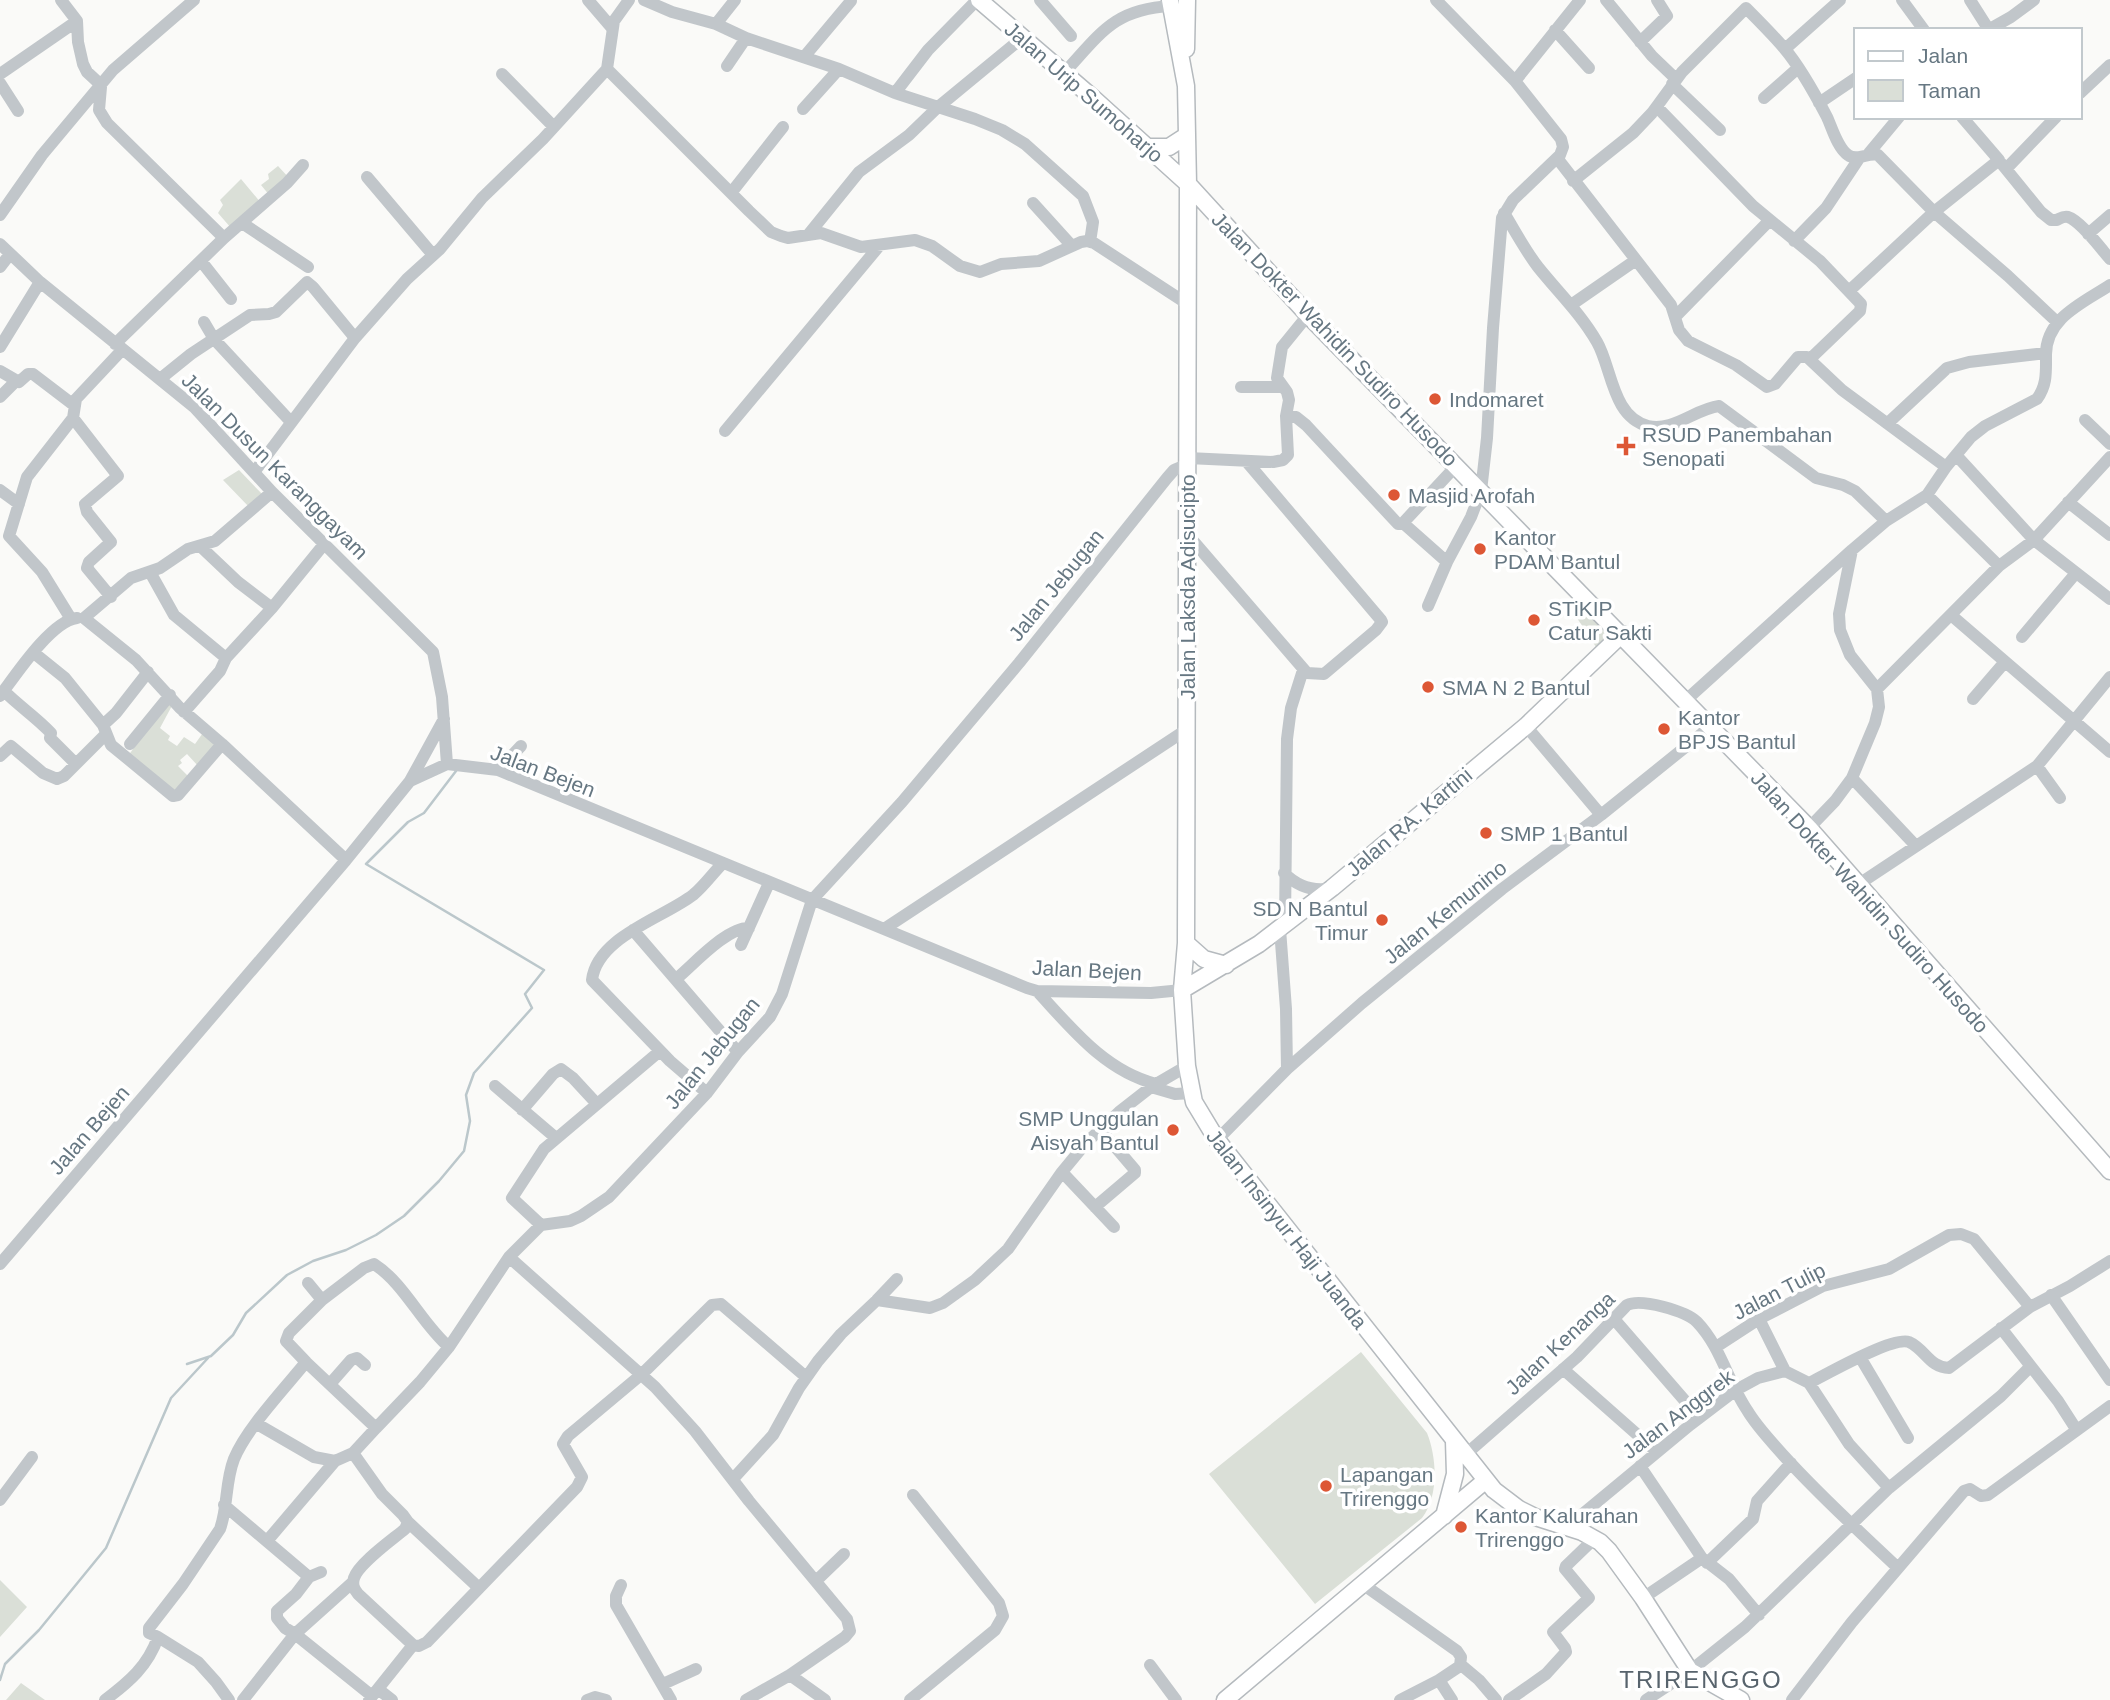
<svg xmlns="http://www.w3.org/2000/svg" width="2110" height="1700" font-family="Arial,sans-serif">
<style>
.green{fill:#dadfd7}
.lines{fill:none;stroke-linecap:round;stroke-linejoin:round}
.stream{stroke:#bbc7cb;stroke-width:2.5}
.major-casing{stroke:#b5babe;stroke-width:19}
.minor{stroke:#c1c6ca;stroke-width:12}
.major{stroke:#fff;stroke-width:16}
.poi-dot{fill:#dd5735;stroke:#fff;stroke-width:2.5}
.labels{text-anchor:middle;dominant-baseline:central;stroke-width:7;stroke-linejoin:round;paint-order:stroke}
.street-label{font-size:21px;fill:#667782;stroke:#fff}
.poi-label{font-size:21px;fill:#667782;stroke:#fff;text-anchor:start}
.quarter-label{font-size:24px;letter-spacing:2px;fill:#58646d;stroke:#fff}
</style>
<rect width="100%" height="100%" fill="#fafaf8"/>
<!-- green -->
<path class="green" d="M278,166L290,179L270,196L261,185L269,179L268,174Z
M241,179L261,203L231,228L218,213L223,205L220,200Z
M239,470L263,495L250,508L223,480Z
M1587,597L1623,635L1576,684L1567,674L1596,647L1573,612Z
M171,700L174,702L160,728L170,736L168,740L177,746L184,737L195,744L205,730L219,745L199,767L187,754L180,760L182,763L178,766L189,777L175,795L127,757Z
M1361,1352L1427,1433C1437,1458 1439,1496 1422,1518L1315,1604L1209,1474Z
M0,1580L27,1607L0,1637Z
M21,1683L45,1700H6Z"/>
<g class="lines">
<!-- stream -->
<path class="stream" d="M187,1364L211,1356L233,1335L246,1313L287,1275L313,1261L346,1250L376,1235L404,1216L439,1181L464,1151L470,1121L466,1095L474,1073L532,1008L525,994L544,970L366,864L408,822L424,813L456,771
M0,1680L5,1664L39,1630L106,1548L171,1398L208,1358"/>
<defs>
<path id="major" d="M979,0L1093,98L1188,184L1308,315L1809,828L2110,1171
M1170,0L1186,86L1188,184L1186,943L1182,990L1187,1066L1194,1102L1217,1140L1494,1490L1519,1509L1535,1517L1582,1532L1600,1542L1609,1551L1643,1598L1690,1671L1741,1700
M1186,49L1187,0
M1149,147H1169L1186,136
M1186,943L1204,959L1226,965
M1182,990L1259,944L1332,888L1526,726L1622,634
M1444,1516L1455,1474L1454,1441
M1225,1700L1486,1480"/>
</defs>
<!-- major casing -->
<use href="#major" class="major-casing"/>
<!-- minor -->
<path class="minor" d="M61,0L77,21L78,42L83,64L87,72L101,85
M588,0L612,28
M629,0L614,21L607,69L749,211L771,232L781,236L788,238L821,233L861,247L915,240L932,246L960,266L980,272L1001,264L1039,261L1081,242L1087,241L1094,243L1186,303
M644,0L672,12L716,24L746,38L839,69L895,93L975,119L1002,130L1025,144L1083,196L1093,222L1090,242
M1040,0L1071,36
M1606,0L1652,56L1676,79
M1902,0L1924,30
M1970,0L1989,30
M716,24L735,0
M1555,30L1589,68
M1988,30L2011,17L2034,0
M1640,42L1667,16L1657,0
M1785,49L1840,0
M804,57L851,1
M727,66L746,38
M1064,73C1101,33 1114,9 1171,6
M0,74L77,21
M502,74L554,127
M1515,81L1580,0
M0,83L18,111
M1672,84L1720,130
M101,87L99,110L107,123L224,238
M895,93L928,50L977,0
M2080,93L2110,65
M1764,98L1798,68
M1819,103L1856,78
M1657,107L1753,206L1820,261L1861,304L1860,311L1810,359
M803,109L839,69
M1962,117L1999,160L1934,212L2008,276L2057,322
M1869,153L1899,117
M1557,158L1671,305L1679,330L1688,341L1736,365L1767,387L1775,384L1798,357H1807L1842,390L1946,467
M2001,163L2006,169L2056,117
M2006,169L2041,212L2051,220H2057C2061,218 2063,216 2068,217C2081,221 2101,249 2110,259
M367,177L433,255
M1573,181L1633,133L1652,113L1682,72L1746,8C1759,21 1772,34 1784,48C1801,68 1815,94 1827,117C1832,128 1838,149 1848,155C1857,162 1868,152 1878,155L1934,212L1849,291
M731,193L783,127
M1033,203L1071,245
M1504,213C1515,231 1525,250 1538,267C1558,292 1581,314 1597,342C1612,368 1612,417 1648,426C1673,432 1695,409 1719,406L1816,478L1843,485L1855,491L1886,521
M0,215L42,155L113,70L194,0
M242,223L308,267
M2088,234L2110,215
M808,235L859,172L909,135L937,108L1022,38
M1794,241L1826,208L1860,157
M0,244L40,282L194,407L272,492L433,652L442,697L447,764
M201,261L231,299
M0,267L10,254
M1571,305L1636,260
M1676,316L1769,221
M204,322L214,339L291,422
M115,344L224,238L287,183L303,165
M0,347L40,282
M0,371L19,382L28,374H33L75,406
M160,379L191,354L250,315L269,314L276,312L307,282L313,287L355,338
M1241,387H1282
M0,397L15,382
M1286,416L1296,417L1306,425L1398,524L1403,523L1456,466
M2085,420L2110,444
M1888,423L1947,368L1969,362L2046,353
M725,431L880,245
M1956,455L2034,540L2110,599
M1188,458L1273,462L1283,460L1288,455L1286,416L1289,400L1287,392L1277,378L1282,347L1308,315
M255,471L355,338L407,279L440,249L482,198L543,139L607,69
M0,490L19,504
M272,492L215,541L188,549L160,568L131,578L84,618L136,660L180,708L222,744L346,860
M1927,495L1999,566
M2068,502L2110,535
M1403,523L1447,562
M1188,535L1307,673L1324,674L1376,630L1382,622L1381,620L1247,462
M200,546L238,582L272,608
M150,572L174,615L226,658
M111,597L87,568L89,562L111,542L87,512L85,504L118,476L73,418L76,399L122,350
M1428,606L1447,562L1471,517L1481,491L1487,438L1493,328L1502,218L1513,200L1560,155L1563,147L1561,139L1515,81L1436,0
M1951,615L2110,752
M71,619L42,572L9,536L27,477L73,418
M2022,637L2076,573
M34,653L65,678L103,725L116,713L148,672
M1877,689L1999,566L2034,540L2110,457
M4,691C19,706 36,717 51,733L50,738L76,764
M0,696C15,676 51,621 77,618
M1973,699L2004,663
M1685,701L1852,550
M184,712L220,671L226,658L272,608L325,543
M103,725L111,745L173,796L178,795L222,744
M1526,726L1601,815
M130,744L170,695
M0,756L11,746L43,773L57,779L64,776L106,734
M2037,766L2060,798
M498,770L521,746
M1852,778L1916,846
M410,781L444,719
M1809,828L1835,801L1852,778L1875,723L1879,707L1877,689L1850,655L1840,630L1839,614L1852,550L1886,521L1927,495L1946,467L1971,437L1985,426L2037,399C2047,385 2046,373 2046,356C2045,318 2083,303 2110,285
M1284,873C1298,887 1313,892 1332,888
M1859,884L2037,766L2110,677
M1285,924L1287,739L1291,708L1303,670
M884,929L1186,730
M1280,929L1286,1009L1287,1069
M633,930L738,1052
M741,945L769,883
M676,979C693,965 727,927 749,928
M1037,991C1072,1029 1105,1071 1156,1084
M495,1086L556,1138
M1151,1087L1175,1094L1192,1093
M707,1093L670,1061L592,980C597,937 663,918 693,895C704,886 713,873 723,863
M522,1110L553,1074L561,1069L573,1078L597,1104
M1217,1140L1287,1069L1362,1003L1502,889L1601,815L1709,728
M1062,1172L1114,1227
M1095,1207L1135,1173V1170L1100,1129
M541,1225L512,1198L544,1149L660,1051
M509,1257L655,1387L695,1431L749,1501L847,1619L850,1631L845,1637L790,1675L746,1700
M0,1264L346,860L410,781L447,764L498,770L1027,988L1037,991L1151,993L1182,990
M2051,1295L2110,1380
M322,1300L364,1268L374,1264C405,1284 421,1323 449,1347
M877,1300L897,1279
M1614,1319L1699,1417
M1759,1319L1785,1371
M2001,1328L2058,1401L2076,1429
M1716,1347L1759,1319L1823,1286L1889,1269L1949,1235L1961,1234L1974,1239L2030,1307
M1860,1357L1908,1438
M306,1362L286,1341L289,1333L322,1300L308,1283
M1563,1369L1657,1452
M1809,1383L1849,1444L1889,1488
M330,1384L351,1360L357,1358L365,1365
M257,1424L314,1457L335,1461
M353,1453L376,1428
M1465,1455L1577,1357L1627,1305C1641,1298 1686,1311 1697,1322C1721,1347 1728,1382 1747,1410C1757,1427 1771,1441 1784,1456C1820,1496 1859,1531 1898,1568
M1640,1466L1702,1558L1729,1579L1759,1615
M733,1479L773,1435L799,1388L818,1361L841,1334L877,1300L930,1308L943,1303L975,1280L1008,1249L1062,1172L1086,1143L1119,1112L1151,1087L1187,1066
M0,1500L32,1457
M224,1505L309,1577L321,1572
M408,1522L479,1588
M1568,1526L1690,1425L1736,1390L1758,1378L1785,1371L1809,1383C1827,1374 1893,1336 1909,1342C1925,1349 1930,1368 1949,1368L2030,1307L2070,1286L2110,1261
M267,1541L335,1461L353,1453L382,1494L403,1515L408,1522L405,1529C392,1540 359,1563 354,1578C352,1585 354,1589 358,1594L413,1645L419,1646L427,1642L577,1487L582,1477L563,1444L568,1436L642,1374L712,1305L721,1304L806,1377
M1707,1563L1753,1519L1757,1501L1791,1463
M817,1580L844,1554
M353,1582L295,1634L372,1696
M621,1585L616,1596V1605L671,1700
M1364,1585L1457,1651L1461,1657L1460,1666L1439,1680L1452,1700
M1643,1598L1702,1558
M158,1637L198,1662L216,1682L229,1700
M1460,1664L1479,1680L1496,1700
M1150,1665L1176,1700
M790,1675L825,1700
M663,1684L696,1669
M378,1689L392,1700
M105,1700C129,1682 148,1666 158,1637L149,1633V1628L183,1584L220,1529C228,1507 225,1482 234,1459C246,1429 285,1388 306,1362L376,1428L420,1382L449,1347L509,1257L541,1225L570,1221L581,1216L609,1197L707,1093L738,1052L770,1017L782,994L812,900L902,802L1019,663L1167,478L1174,470L1188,464
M243,1700L295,1634L285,1628L277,1618V1611L296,1594L309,1577
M369,1700L413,1645
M587,1700L595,1697L606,1700
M910,1700L995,1630L1003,1616L999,1603L913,1495
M1400,1700L1439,1680
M1509,1700L1546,1674L1566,1652L1565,1648L1553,1632L1589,1598L1565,1569L1566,1566L1595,1538
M1646,1700L1690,1671L1745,1627L1889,1488L2001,1396L2030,1367
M1792,1700L1852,1622L1964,1491L1970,1489L1981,1496L1988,1495L2110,1406"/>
<!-- major -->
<use href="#major" class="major"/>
</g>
<!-- markers -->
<g class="poi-dot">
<circle cx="1435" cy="399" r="7"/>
<path d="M1622.5 435.5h7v7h7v7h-7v7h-7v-7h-7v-7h7z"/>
<circle cx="1394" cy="495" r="7"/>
<circle cx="1480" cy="549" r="7"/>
<circle cx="1534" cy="620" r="7"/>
<circle cx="1428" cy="687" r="7"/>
<circle cx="1664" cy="729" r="7"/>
<circle cx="1486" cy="833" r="7"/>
<circle cx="1382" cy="920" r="7"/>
<circle cx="1173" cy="1130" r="7"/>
<circle cx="1326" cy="1486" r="7"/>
<circle cx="1461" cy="1527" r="7"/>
</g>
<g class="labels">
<!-- street labels -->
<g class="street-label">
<text transform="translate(1084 92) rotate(41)">Jalan Urip Sumoharjo</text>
<text transform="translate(1335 339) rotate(46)">Jalan Dokter Wahidin Sudiro Husodo</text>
<text transform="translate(275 466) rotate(45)">Jalan Dusun Karanggayam</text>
<text transform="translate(1056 585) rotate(-51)">Jalan Jebugan</text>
<text transform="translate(1187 587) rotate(-90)">Jalan Laksda Adisucipto</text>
<text transform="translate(543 771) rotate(21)">Jalan Bejen</text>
<text transform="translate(1409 822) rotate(-40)">Jalan RA. Kartini</text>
<text transform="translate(1870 902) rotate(48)">Jalan Dokter Wahidin Sudiro Husodo</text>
<text transform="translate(1445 912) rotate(-39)">Jalan Kemunino</text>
<text transform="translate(1087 970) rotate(3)">Jalan Bejen</text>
<text transform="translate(712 1053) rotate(-51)">Jalan Jebugan</text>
<text transform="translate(89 1130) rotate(-49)">Jalan Bejen</text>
<text transform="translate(1287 1229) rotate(52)">Jalan Insinyur Haji Juanda</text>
<text transform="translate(1779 1291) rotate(-27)">Jalan Tulip</text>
<text transform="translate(1560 1343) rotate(-43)">Jalan Kenanga</text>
<text transform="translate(1678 1414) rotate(-37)">Jalan Anggrek</text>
</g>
<!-- poi labels -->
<g class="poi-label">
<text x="1449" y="399">Indomaret</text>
<text x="1642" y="434">RSUD Panembahan<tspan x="1642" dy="24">Senopati</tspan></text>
<text x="1408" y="495">Masjid Arofah</text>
<text x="1494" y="537">Kantor<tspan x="1494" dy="24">PDAM Bantul</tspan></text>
<text x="1548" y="608">STiKIP<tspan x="1548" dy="24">Catur Sakti</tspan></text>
<text x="1442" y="687">SMA N 2 Bantul</text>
<text x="1678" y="717">Kantor<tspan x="1678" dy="24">BPJS Bantul</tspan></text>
<text x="1500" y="833">SMP 1 Bantul</text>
<text x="1368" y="908" text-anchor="end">SD N Bantul<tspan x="1368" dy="24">Timur</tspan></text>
<text x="1159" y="1118" text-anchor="end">SMP Unggulan<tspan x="1159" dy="24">Aisyah Bantul</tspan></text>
<text x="1340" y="1474">Lapangan<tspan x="1340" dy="24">Trirenggo</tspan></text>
<text x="1475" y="1515">Kantor Kalurahan<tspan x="1475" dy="24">Trirenggo</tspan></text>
</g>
<!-- quarter labels -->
<g class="quarter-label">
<text x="1701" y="1679">TRIRENGGO</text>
</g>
</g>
<!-- legend -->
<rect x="1854" y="28" width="228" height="91" fill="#ffffff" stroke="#c2c9cd" stroke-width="2"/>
<rect x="1868" y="51" width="35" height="10" fill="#ffffff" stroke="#c2c9cd" stroke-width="2"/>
<text x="1918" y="63" font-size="21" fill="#667782">Jalan</text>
<rect x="1868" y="80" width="35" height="21" fill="#dadfd7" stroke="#c2c9cd" stroke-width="2"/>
<text x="1918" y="98" font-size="21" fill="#667782">Taman</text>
</svg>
